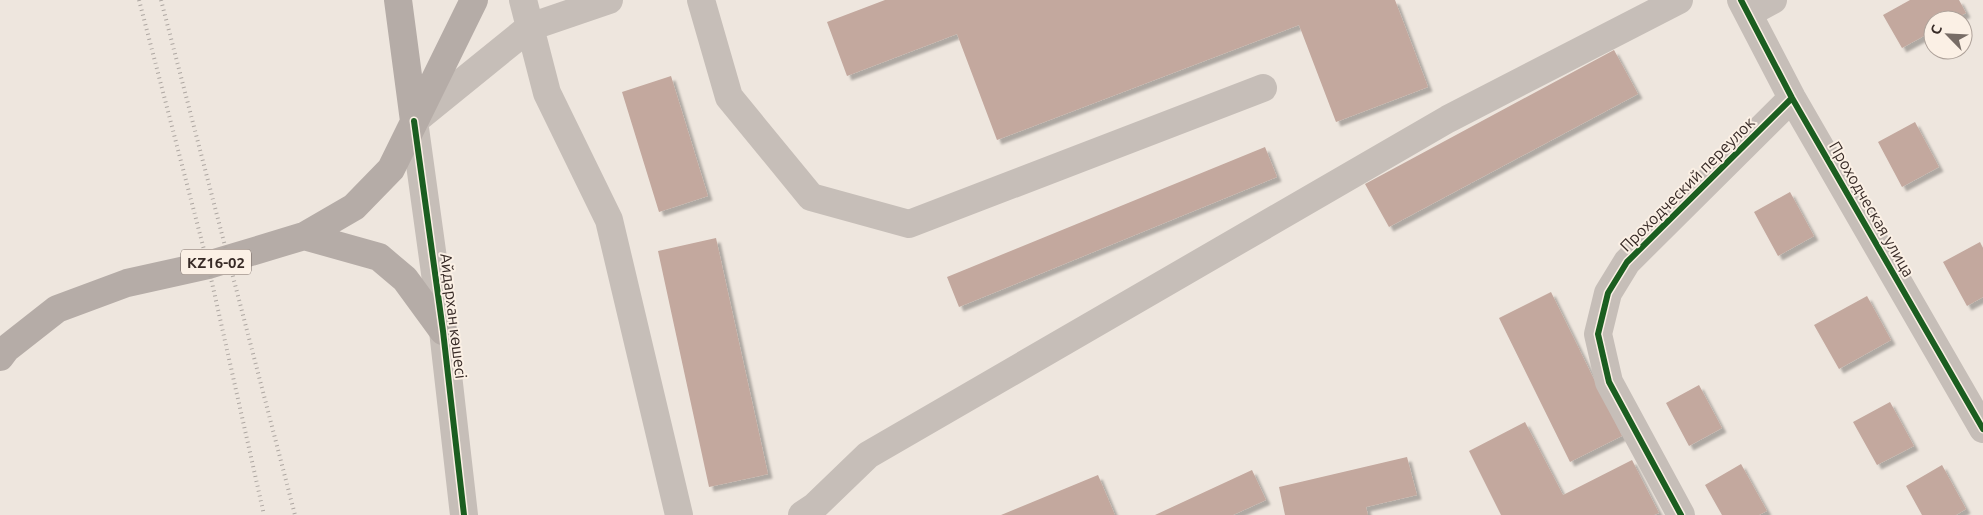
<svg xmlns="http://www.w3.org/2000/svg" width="1983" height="515" font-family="Ubuntu,sans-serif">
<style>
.building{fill:#c3a89e;filter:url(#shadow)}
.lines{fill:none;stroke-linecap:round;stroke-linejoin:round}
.minor{stroke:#c6beb8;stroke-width:28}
.major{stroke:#b5aca7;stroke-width:28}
.rail{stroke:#aea7a2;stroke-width:4;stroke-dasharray:1 4;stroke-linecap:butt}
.cycleway-casing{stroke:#fbf0e5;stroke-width:9}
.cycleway{stroke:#1b5e20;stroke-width:6}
.labels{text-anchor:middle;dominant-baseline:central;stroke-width:4;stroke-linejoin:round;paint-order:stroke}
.shield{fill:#fbf0e5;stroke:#72655f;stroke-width:1}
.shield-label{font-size:15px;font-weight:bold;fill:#372a26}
.street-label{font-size:16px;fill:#372a26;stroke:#fbf0e5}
</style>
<defs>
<filter id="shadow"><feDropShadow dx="4.5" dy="4.5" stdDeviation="1" flood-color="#0004"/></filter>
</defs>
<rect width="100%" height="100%" fill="#eee6de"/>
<!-- building -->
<path class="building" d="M885,0H1395L1428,87L1336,122L1299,25L997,140L957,34L847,76L827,22Z
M1910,0H1959L1966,13L1953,20H1933V31L1902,48L1883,15Z
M1614,50L1638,94L1389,227L1365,184Z
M671,76L708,196L659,212L622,92Z
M1915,122L1939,167L1902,187L1878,142Z
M1265,147L1277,177L959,307L947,277Z
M1790,192L1814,236L1778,256L1754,212Z
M716,238L768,474L709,487L658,251Z
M1980,242L1983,248V297L1967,306L1943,262Z
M1551,292L1622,436L1570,462L1499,318Z
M1867,296L1891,340L1839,369L1814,325Z
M1699,385L1722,428L1689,446L1666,403Z
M1890,402L1914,446L1877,465L1853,422Z
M1525,422L1563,495L1632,460L1659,513L1654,515H1501L1469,451Z
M1407,457L1417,495L1366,507L1368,515H1285L1279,487Z
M1741,464L1767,511L1759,515H1722L1705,485Z
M1942,465L1966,509L1956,515H1922L1906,486Z
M1252,470L1266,500L1233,515H1155Z
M1098,475L1115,515H1001Z"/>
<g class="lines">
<!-- minor -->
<path class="minor" d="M523,0L547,93L609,220L679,515
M701,0L729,97L811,197L909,224L1263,88
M1741,0L1792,98L1983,429
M1749,13L1773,0
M464,515L443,331L414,121L530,27L609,0
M802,515L814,507L868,455L1448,119L1679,0
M1681,515L1609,382L1598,334L1608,293L1627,262L1792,98"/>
<!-- major -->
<path class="major" d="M398,0L414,121
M304,236L379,257L405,279L443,331
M0,357L6,349L57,309L127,283L208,265L304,236L354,207L391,169L474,0"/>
<!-- rail -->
<path class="rail" d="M139,0L208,265L264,515
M161,0L295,515"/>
<defs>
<path id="cycleway" d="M1741,0L1792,98L1983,429
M414,121L443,331L464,515
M1681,515L1609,382L1598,334L1608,293L1627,262L1792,98"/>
</defs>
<!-- cycleway casing -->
<use href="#cycleway" class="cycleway-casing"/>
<!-- cycleway -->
<use href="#cycleway" class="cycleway"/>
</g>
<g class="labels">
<!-- shield labels -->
<rect class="shield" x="181" y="249.5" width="70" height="25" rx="4"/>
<g class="shield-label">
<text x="216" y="262">KZ16-02</text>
</g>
<!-- street labels -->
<g class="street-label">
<text transform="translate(1687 184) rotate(-45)">Проходческий переулок</text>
<text transform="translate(1872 209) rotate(60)">Проходческая улица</text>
<text transform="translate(454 316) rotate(83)">Айдархан көшесі</text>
</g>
</g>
<!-- north arrow -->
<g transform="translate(1948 35) rotate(294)"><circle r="24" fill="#fbf0e5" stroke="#ada199"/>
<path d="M0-4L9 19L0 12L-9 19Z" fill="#776c66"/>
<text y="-8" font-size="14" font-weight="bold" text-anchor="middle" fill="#372a26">С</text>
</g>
</svg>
